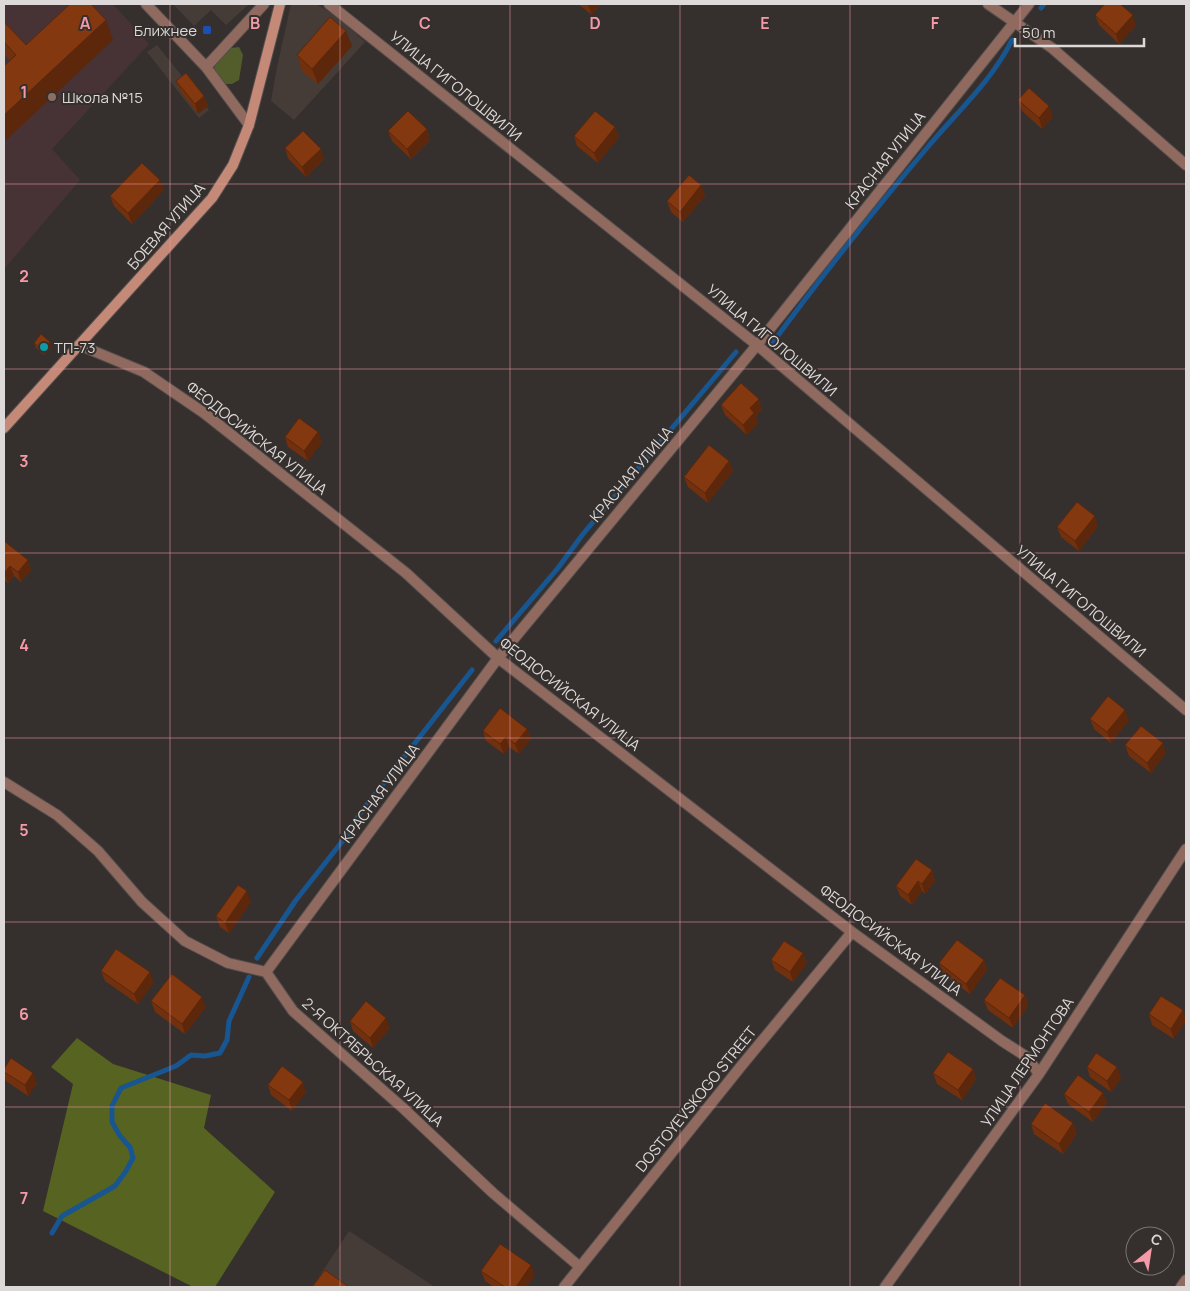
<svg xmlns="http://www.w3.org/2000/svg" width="1190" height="1291" font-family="Manrope,sans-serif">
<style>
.built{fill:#453b37}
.education{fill:#473336}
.green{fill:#535c2b}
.forest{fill:#576321}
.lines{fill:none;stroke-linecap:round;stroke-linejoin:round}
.stream{stroke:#185691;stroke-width:5}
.street-casing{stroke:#534e4d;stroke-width:12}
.secondary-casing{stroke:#534e4d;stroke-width:12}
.street{stroke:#906a5f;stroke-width:10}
.secondary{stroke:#c48977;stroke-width:10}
.wall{fill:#71300e}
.shaded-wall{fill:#5c270b}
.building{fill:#833810;stroke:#5c270b}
.grid{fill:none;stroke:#f49aa6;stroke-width:1;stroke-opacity:0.55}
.transit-dot{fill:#1a4fb4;stroke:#35302e;stroke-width:2}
.education-dot{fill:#8d6e63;stroke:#35302e;stroke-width:2}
.culture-dot{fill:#0f9aa8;stroke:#35302e;stroke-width:2}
.labels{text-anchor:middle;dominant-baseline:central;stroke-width:4;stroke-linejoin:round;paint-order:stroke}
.poi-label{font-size:15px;fill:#dcd9d8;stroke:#35302e;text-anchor:start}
.street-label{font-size:15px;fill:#dcd9d8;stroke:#35302e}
.grid-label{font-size:16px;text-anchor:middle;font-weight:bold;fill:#f49aa6;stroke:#35302e;stroke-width:4;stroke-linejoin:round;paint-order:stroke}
</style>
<rect width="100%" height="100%" fill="#35302e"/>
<!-- built -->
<path class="built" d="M173,4H249L226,25L211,10L194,26Z
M291,4H316L336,16L365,42L294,120L271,101L277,67Z
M157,45L209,110L199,118L147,52Z
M349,1231L435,1287H320L322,1285L318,1278Z"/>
<!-- education -->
<path class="education" d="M4,4H113L149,44L52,149L80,180L4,269Z"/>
<!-- green -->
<path class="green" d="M239,47L243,55L239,80L232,84H224L213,72L215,64L231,48Z"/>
<!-- forest -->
<path class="forest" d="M77,1038L113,1064L211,1095L204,1128L275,1192L215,1287H193L43,1211L73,1084L51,1067Z"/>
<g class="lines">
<!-- stream -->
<path class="stream" d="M1041,8L1044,4
M771,345C820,278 872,213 926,149C955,114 992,81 1012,40
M496,641L558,568L583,534L736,352
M257,958L296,900L348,834L358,816L472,670
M52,1233L62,1216L115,1186L126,1171L133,1158L130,1147L120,1136L112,1122V1106L121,1088L176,1066L191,1055L205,1056L220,1053L227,1040L229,1021L249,977"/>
<defs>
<path id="street" d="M146,4L206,67L249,125
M329,4L757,345L1186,710
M988,4L1052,48L1186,165
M206,67L264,4
M79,345L144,372L204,413L406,573L498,658L852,932L1002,1041L1027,1057L1039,1074
M4,782L57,815L98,851L142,902L185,941L228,963L266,972L293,1011L403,1108L493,1193L580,1267
M266,972L498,658L757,345L1029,4
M564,1287L742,1065L852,932
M885,1287L1039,1074L1186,849
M1181,1287L1186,1280"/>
<path id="secondary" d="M4,428L212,198L233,165L249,125L280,4"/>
</defs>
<!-- street casing -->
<use href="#street" class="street-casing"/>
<!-- secondary casing -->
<use href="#secondary" class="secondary-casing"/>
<!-- street -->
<use href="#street" class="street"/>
<!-- secondary -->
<use href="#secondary" class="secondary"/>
</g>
<!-- wall -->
<path class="wall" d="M578,4H601L592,15Z
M1095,15L1136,26L1119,44L1099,25Z
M4,22L26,45L113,40L10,60L4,54Z
M352,46L318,84L302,71L297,55Z
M176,81L204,96L208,106L198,114L180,91Z
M1018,100L1049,106L1053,117L1042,129L1022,111Z
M615,127L619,137L598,163L577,146L574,136Z
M427,129L430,140L411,159L392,141L388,131Z
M285,148L324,159L306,177L288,158Z
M701,185L705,196L683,222L671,212L667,201Z
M164,190L132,224L114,206L110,196Z
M34,343L52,347L44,355L36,348Z
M721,405L762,409L756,416L758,423L747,435L725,415Z
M318,432L322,442L308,461L288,447L285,437Z
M729,461L733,471L708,503L688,487L684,477Z
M1098,526L1079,551L1061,537L1057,527Z
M4,541L28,560L31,570L21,582L14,576L8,583L4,580Z
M1090,719L1129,720L1111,743L1094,729Z
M527,729L531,739L519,754L509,747L504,754L486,741L483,731Z
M1125,745L1166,753L1151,773L1129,756Z
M932,870L935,881L925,894L922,891L912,905L900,896L896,886Z
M251,902L229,933L220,927L216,916Z
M803,953L807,963L793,982L775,970L771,960Z
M984,960L987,970L970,994L943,974L939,963Z
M101,971L154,982L138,1004L105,981Z
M1025,995L1028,1006L1013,1028L988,1010L984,1000Z
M1161,996L1174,1039L1152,1025L1149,1014Z
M151,1001L206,1007L185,1034L155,1012Z
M350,1021L390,1028L373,1048L353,1031Z
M1087,1067H1117L1121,1078L1111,1092L1090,1077Z
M4,1069L37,1083L28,1096L6,1081L4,1075Z
M973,1069L976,1079L962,1100L937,1084L933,1073Z
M303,1082L306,1092L292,1111L271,1095L268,1085Z
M1103,1093L1107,1103L1093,1122L1068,1104L1064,1094Z
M1031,1124L1077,1133L1063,1154L1034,1134Z
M481,1271L535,1275L526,1287H494L485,1281Z"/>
<!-- shaded-wall -->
<path class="shaded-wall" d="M589,4H601L592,15L588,5Z
M1133,15L1136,26L1119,44L1116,34Z
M106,20L113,40L4,142V115Z
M346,31L352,46L318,84L312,69Z
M204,96L208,106L198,114L195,104Z
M1049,106L1053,117L1042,129L1039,118Z
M615,127L619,137L598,163L594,153Z
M427,129L430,140L411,159L407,149Z
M321,149L324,159L306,177L302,167Z
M160,180L164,190L132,224L128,213Z
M701,185L705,196L683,222L680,212Z
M50,342L52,347L44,355L42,350Z
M759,399L762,409L756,416L758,423L747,435L743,425L750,408Z
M318,432L322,442L308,461L304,451Z
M729,461L733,471L708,503L705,493Z
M1095,516L1098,526L1079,551L1075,541Z
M28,560L31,570L21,582L18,572Z
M10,566L14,576L8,583L4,573Z
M1125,710L1129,720L1111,743L1107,732Z
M527,729L531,739L519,754L515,744Z
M506,737L509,747L504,754L500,744Z
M1163,743L1166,753L1151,773L1147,763Z
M932,870L935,881L925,894L922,884Z
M918,881L922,891L912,905L908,895Z
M247,891L251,902L229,933L225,923Z
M803,953L807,963L793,982L790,972Z
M984,960L987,970L970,994L966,984Z
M150,972L154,982L138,1004L134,994Z
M1025,995L1028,1006L1013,1028L1009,1018Z
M202,997L206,1007L185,1034L182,1024Z
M1183,1010L1186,1021L1174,1039L1171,1029Z
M386,1018L390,1028L373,1048L370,1038Z
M1117,1067L1121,1078L1111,1092L1107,1081Z
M973,1069L976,1079L962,1100L958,1090Z
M33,1073L37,1083L28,1096L25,1085Z
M303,1082L306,1092L292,1111L289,1100Z
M1103,1093L1107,1103L1093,1122L1089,1112Z
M1073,1123L1077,1133L1063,1154L1059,1144Z
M531,1265L535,1275L526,1287H516Z"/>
<!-- building -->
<path class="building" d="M70,4H91L106,20L4,115V66L16,55L4,42V22L26,45Z
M1105,4H1120L1133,15L1116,34L1095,15Z
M330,17L346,31L312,69L297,55Z
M186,73L204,96L195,104L176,81Z
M1029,88L1049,106L1039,118L1018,100Z
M408,111L427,129L407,149L388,131Z
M595,111L615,127L594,153L574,136Z
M303,131L321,149L302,167L285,148Z
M142,163L160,180L128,213L110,196Z
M689,175L701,185L680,212L667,201Z
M41,334L50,342L42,350L34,343Z
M741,383L759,399L750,408L754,413L743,425L721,405Z
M299,418L318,432L304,451L285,437Z
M709,445L729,461L705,493L684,477Z
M1077,502L1095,516L1075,541L1057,527Z
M4,541L28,560L18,572L10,566L4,573Z
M1108,696L1125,710L1107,732L1090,719Z
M500,708L527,729L515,744L506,737L500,744L483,731Z
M1141,726L1163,743L1147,763L1125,745Z
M916,859L932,870L922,884L918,881L908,895L896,886Z
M238,885L247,891L225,923L216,916Z
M957,940L984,960L966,984L939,963Z
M784,941L803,953L790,972L771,960Z
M116,949L150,972L134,994L101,971Z
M172,974L202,997L182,1024L151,1001Z
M1000,978L1025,995L1009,1018L984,1000Z
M1161,996L1183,1010L1171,1029L1149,1014Z
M366,1001L386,1018L370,1038L350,1021Z
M948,1052L973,1069L958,1090L933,1073Z
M1096,1053L1117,1067L1107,1081L1087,1067Z
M11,1058L33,1073L25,1085L4,1072V1069Z
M282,1066L303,1082L289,1100L268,1085Z
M1078,1075L1103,1093L1089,1112L1064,1094Z
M1045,1103L1073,1123L1059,1144L1031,1124Z
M500,1244L531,1265L516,1287H505L481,1271Z
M325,1270L349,1287H312Z"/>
<!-- grid -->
<path class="grid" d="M170,4V1287M340,4V1287M510,4V1287M680,4V1287M850,4V1287M1020,4V1287M4,184H1186M4,369H1186M4,553H1186M4,738H1186M4,922H1186M4,1107H1186"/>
<!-- markers -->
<rect class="transit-dot" x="202" y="25" width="10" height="10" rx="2.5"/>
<circle class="education-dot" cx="52" cy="97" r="5"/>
<circle class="culture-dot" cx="44" cy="347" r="5"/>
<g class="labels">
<!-- poi labels -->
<g class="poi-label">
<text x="197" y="30" text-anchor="end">Ближнее</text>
<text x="62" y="97">Школа №15</text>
<text x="54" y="347">ТП-73</text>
</g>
<!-- street labels -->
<g class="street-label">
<text transform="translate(456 86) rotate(39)">УЛИЦА ГИГОЛОШВИЛИ</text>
<text transform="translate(885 160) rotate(-52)">КРАСНАЯ УЛИЦА</text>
<text transform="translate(166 226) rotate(-49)">БОЕВАЯ УЛИЦА</text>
<text transform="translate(772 340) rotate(40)">УЛИЦА ГИГОЛОШВИЛИ</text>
<text transform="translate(257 438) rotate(38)">ФЕОДОСИЙСКАЯ УЛИЦА</text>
<text transform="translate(631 474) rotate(-50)">КРАСНАЯ УЛИЦА</text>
<text transform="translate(1081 601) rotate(40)">УЛИЦА ГИГОЛОШВИЛИ</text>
<text transform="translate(570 694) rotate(38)">ФЕОДОСИЙСКАЯ УЛИЦА</text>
<text transform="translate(380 793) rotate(-53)">КРАСНАЯ УЛИЦА</text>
<text transform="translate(891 940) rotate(37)">ФЕОДОСИЙСКАЯ УЛИЦА</text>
<text transform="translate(373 1062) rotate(42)">2-Я ОКТЯБРЬСКАЯ УЛИЦА</text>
<text transform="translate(1027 1062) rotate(-56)">УЛИЦА ЛЕРМОНТОВА</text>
<text transform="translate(696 1099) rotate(-51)">DOSTOYEVSKOGO STREET</text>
</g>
</g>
<g class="grid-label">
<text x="85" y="29">A</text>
<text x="255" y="29">B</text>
<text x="425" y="29">C</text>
<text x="595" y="29">D</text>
<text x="765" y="29">E</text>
<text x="935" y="29">F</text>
<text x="24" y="98">1</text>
<text x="24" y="282">2</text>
<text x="24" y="467">3</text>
<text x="24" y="651">4</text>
<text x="24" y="836">5</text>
<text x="24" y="1020">6</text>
<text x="24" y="1204">7</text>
</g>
<!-- border -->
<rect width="1190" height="1291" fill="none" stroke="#dcd9d8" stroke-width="10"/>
<!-- north arrow -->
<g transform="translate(1150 1251) rotate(30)"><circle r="24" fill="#35302e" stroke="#787472"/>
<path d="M0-4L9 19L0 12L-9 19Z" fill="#f49aa6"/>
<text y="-8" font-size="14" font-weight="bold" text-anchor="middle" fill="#dcd9d8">С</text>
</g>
<!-- scale -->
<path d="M1015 38v8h129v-8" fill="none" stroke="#dcd9d8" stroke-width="2.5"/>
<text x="1022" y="38" font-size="15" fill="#dcd9d8" stroke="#35302e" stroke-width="4" paint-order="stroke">50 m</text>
</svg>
